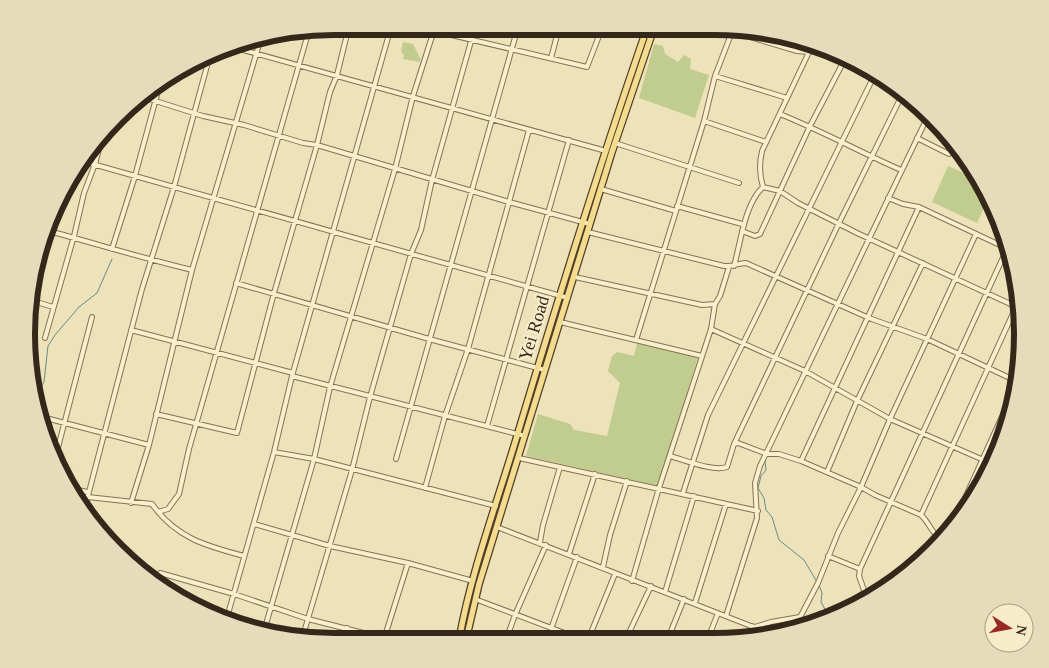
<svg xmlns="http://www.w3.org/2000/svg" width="1049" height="668" font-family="Georgia,serif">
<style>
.green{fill:#c1cc8f}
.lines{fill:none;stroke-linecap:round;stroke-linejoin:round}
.stream{stroke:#678c85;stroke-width:1}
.street-casing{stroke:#857254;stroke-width:6}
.primary-casing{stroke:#523f29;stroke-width:8}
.street{stroke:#f9efcd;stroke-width:4}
.primary{stroke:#f4dc8f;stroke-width:5.5}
.labels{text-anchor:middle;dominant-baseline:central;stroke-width:4.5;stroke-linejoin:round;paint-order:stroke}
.street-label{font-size:18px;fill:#34281a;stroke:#f6ecca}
.rim{fill:none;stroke:#34281a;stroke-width:6}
</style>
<rect width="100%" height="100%" fill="#eee2ba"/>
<!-- green -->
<path class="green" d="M403,42L413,44L421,60L419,62L403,59L404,55L401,52Z
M654,44L663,46L665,54L678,62L684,55L691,59L690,69L709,75L695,118L639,98Z
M948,166L982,181L988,199L977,223L932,202Z
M637,343L698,357L659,486L526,456L538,414L570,424L574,430L607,436L620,383L608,371L612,356L617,352L634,356Z"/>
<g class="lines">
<!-- stream -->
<path class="stream" d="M35,396L44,382L48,346L55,335L79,307L97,293L112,259
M765,461L766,470L761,476L758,488L764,498L766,510L772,517L779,540L804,560L817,582
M819,585L822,593L821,602L827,613V616"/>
<defs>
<path id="street" d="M430,27L443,33L587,67L602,28
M723,29L797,51L809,52L816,50L845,58L887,81
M229,46L606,151
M551,58L559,28
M715,76L787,98
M143,97L203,116L244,125L303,143L317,145L509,202L468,349L445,416L425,488
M780,114C822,131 860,152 901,170
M704,121L766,142
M529,130L509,202L590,224
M917,138L949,154L953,147
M615,143L739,183
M82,161L568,298
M763,187C759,174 759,164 762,151L809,52
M601,189L676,211
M888,198L903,204L919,207L1004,247
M677,206L742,224
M45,230C94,243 142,258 192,270
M742,231L755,236L760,234L810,126L846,57
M588,232L724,266C732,267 738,263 746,263L869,318L927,339L1014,380
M112,249L135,176L161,80
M734,266C741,242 744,205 763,187L780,191L798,203L857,233L1019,308
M575,277L702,305L715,304L720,296L729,267
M236,283L429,339L545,370
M30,300L53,307
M560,322L702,356
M711,329L805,371L890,419L988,462
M131,330L293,373
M45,338L74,236L84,193L95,164L103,134
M636,340L704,121L715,76L733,29
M292,376L525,436
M156,414L237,433L274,293L317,145L330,92L337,75L349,26
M38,416L149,445
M487,426L569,140
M734,444L839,223L904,91
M274,452L314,459L496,506
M56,455L92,317
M670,456C685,460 713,472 727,467L734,444L738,443L767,454H779L801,461L861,487L875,495L921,515C931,524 929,532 943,539
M519,458L758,511
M396,459L518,27
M801,461L919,207
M827,472L857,401L923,263
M70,488L87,492
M683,493L708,415L875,74
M88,497L152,504C176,538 206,546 244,556
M131,503L149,445L192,270L261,38
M84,511L142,289L174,187L210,55
M158,512L168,509L179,494L189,449L309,30
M921,515L1020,298
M254,524L330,546L408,563L473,581
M497,527L751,626L755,627L771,622L800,617
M950,531L1014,390
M540,542L543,525L560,467
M569,554L595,474
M828,556L860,569
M603,567L610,535L627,481
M632,581L659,488L711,329L715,304
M156,583L160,573L234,594L308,619L391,640
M665,592L694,496
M475,599L583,640
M695,603L726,504
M861,603L864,590L859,576L860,569L1006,251
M726,616L757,518L755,483L760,466L927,118
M226,621L274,452L292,376L391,27
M796,625L818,583L838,533L861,487L890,419L976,234
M264,631L314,459L330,387L395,169L413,96L435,27
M751,637L755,627
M302,639L352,470L370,397L411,254L421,230L432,180L475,27
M343,639L347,628
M384,639L408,563
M506,640L515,615L546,545
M547,640L577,557
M588,640L615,574
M625,641L651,586
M667,641L684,599
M707,641L718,613"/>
<path id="primary" d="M636,28L641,30L649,29
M459,640C471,572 497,503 517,436C558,299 600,163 647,28
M466,640L479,584L612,152L654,28"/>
</defs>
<!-- street casing -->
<use href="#street" class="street-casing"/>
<!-- primary casing -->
<use href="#primary" class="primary-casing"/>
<!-- street -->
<use href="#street" class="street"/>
<!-- primary -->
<use href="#primary" class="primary"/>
</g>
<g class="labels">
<!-- street labels -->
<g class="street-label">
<text transform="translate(534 328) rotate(-73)">Yei Road</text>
</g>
</g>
<!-- crop -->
<path d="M0 0H1049V668H0ZM334 35H715A299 299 0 0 1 1014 334V334A299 299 0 0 1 715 633H334A299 299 0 0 1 35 334V334A299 299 0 0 1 334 35Z" fill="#e6dcbc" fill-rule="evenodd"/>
<path class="rim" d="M334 35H715A299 299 0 0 1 1014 334V334A299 299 0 0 1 715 633H334A299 299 0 0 1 35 334V334A299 299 0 0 1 334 35Z"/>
<!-- north arrow -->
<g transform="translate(1009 628) rotate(101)"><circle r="24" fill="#f6ecca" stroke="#a89e84"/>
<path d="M0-4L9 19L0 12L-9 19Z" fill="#962a23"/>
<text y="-8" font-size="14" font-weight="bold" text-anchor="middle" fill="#34281a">N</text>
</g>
</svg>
